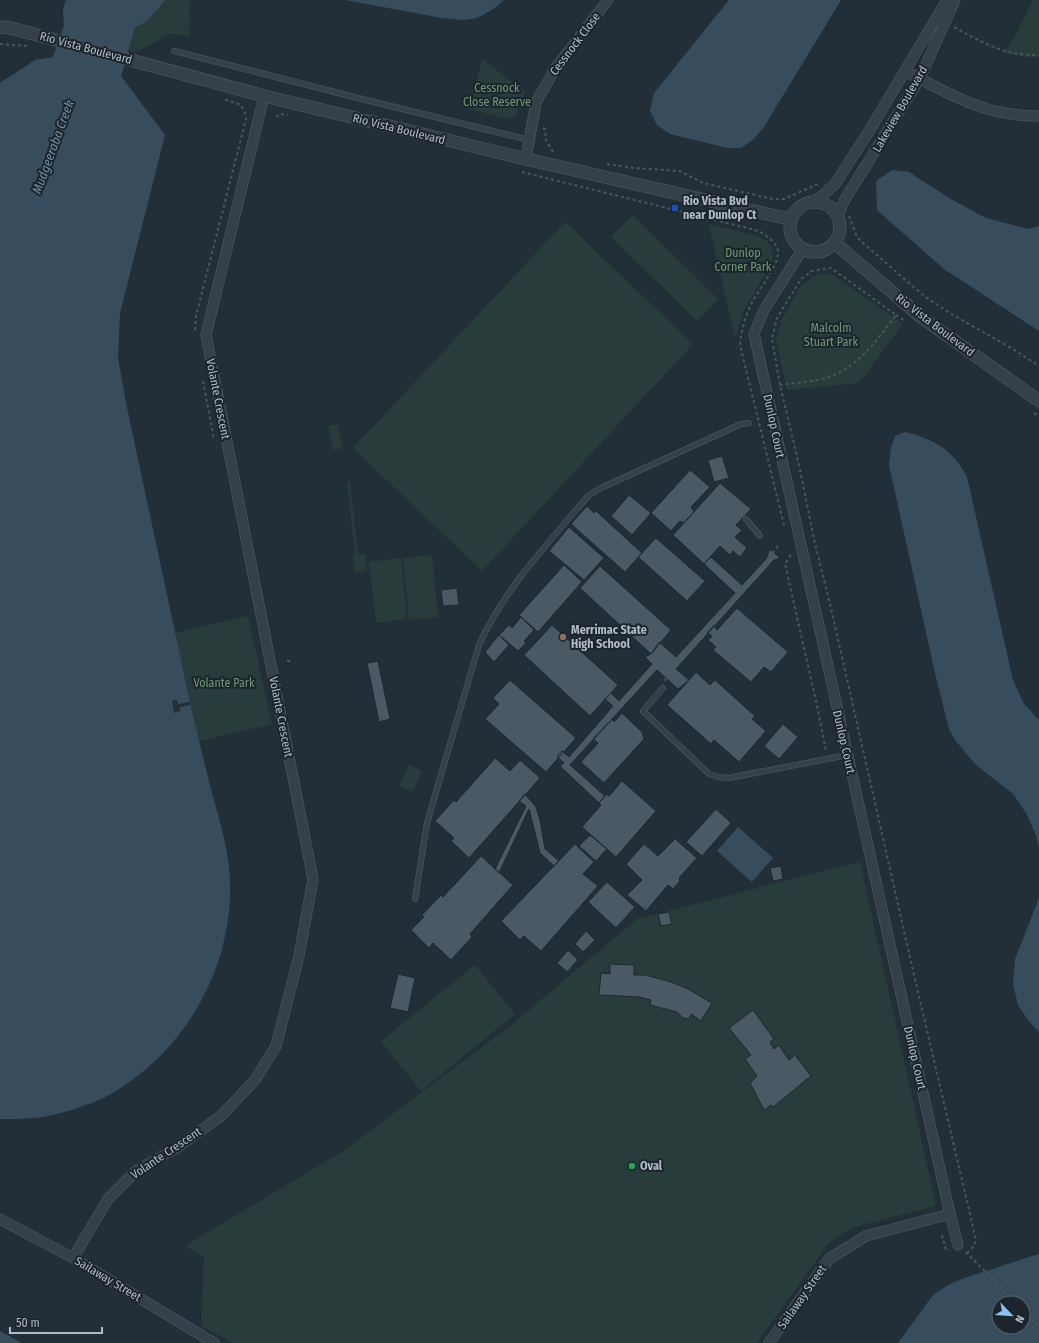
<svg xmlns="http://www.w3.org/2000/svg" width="1039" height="1343" font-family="'Fira Sans Condensed',sans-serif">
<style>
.green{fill:#283d3b}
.water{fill:#374d5e;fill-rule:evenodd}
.pier{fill:#232f38}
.building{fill:#4b5964;stroke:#1e272f}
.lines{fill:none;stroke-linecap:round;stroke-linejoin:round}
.service-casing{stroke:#545e66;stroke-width:6}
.minor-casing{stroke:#545e66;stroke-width:11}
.tertiary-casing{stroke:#545e66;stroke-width:13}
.path{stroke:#465959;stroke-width:2;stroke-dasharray:3 3;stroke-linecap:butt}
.service{stroke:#364048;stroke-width:5}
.minor{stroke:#364048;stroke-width:10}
.tertiary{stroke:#364048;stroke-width:12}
.transit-dot{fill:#1a4fb4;stroke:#1c252d;stroke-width:1.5}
.education-dot{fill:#8d6e63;stroke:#1c252d;stroke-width:1.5}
.leisure-dot{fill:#2e9e5b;stroke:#1c252d;stroke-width:1.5}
.labels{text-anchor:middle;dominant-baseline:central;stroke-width:4;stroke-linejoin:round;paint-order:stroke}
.street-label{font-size:12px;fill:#b1bbc5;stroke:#1c252d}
.park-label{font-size:12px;fill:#719975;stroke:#1c252d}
.poi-label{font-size:12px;font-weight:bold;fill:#b1bbc5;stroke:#1c252d;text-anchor:start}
.water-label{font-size:13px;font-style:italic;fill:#7390a6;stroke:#1c252d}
</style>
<rect width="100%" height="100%" fill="#232f38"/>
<!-- green -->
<path class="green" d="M166,0H190L189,36L170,34L137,52L128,50L135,27L146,22Z
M1033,0H1039V57H1025L1003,53L1004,50L1009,47Z
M482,59L525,92L516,115L507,119L470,109Z
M633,215L718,299L697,321L611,237Z
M565,222L693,344L482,571L353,448Z
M709,225C721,228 756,234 765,240C772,244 773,252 773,260L743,312L735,338Z
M824,273L833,275L903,324L859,383L787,390L776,340L781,321L801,286L814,276Z
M338,424L343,448L333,450L328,426Z
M350,481L358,555L365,554L367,571L355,572L353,555H355L347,482Z
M432,555L438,617L409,620L403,558Z
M401,558L407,619L376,623L369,562Z
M248,616L272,724L199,741L175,633Z
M409,765L422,771L413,792L399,786Z
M860,862L936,1206L854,1227L829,1243L757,1343H234L201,1326L204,1257L185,1246L342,1152L510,1026L637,919Z
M475,965L515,1014L421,1091L381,1041Z"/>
<!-- water -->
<path class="water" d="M66,0H166L146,22L135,27L121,76L165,135L120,313L118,358L126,403L190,702C197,732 204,762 212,793C220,823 230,853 230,884C232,963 190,1042 125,1085C119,1089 113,1093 107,1096C87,1106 54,1117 32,1118C22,1119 11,1119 1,1119H0V83L35,60L53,57L64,26L63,9Z
M345,0H504L492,10L477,18L464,20L442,18Z
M729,0H841L764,127L753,140L741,148H727L670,134L657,125L650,111L654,93Z
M892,170L909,172L949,198L986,218L1029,229L1039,226V331L944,269L877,210L876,181Z
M905,432C934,439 953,450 967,477L1013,680L1024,704L1039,720V847L1036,835L1026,813L1013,794L976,765L955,740L949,729L935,673L889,465L891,448L895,436Z
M738,827L773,858L752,882L717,851Z
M1039,898V1032L1028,1020L1018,1005L1013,984L1015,959Z
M1039,1254V1343H898L933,1295L948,1285L967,1277ZM999,1303H1023V1327H999Z
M0,1331L22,1343H0Z"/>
<!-- pier -->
<path class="pier" d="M177,700L178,704L190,702V705L180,707V711L174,713L172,701Z"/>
<!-- building -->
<path class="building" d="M722,456L729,478L714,482L708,460Z
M690,470L710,487L691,507L694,512L684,523L680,521L671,531L651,513Z
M720,483L751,509L736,525L742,530L735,537L747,548L740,557L733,551L730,555L720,546L704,564L673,535Z
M629,495L651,513L632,535L611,516Z
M587,506L594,513L596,511L642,553L625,572L571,524Z
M569,527L604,558L584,580L549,551Z
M656,538L705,581L687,601L638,557Z
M770,549L780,558L774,560L676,669L689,680L678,689L657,670L570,765L605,796L599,803L560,766L564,763L557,756L562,751L569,757L613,706L605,699L611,693L619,701L652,664L645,657L651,654L659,642L676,657L735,593L704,564L711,557L742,585L766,559Z
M564,565L582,582L538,632L519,615Z
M600,566L671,630L651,654L580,588Z
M457,588L459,605L443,606L441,590Z
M737,608L788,652L771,672L764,667L751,682L713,650L716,647L708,640L712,636L707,633L714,625L717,630Z
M521,617L534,630L524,641L526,643L518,651L499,635L509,625L512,628Z
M552,625L618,685L590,716L524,655Z
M499,635L509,645L494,662L485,652Z
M378,661L390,719L379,722L367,663Z
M696,672L710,685L715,680L755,716L752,719L766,731L739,762L714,740L711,744L667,705Z
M510,680L576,738L546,772L485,719L499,704L493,698Z
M622,713L642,732L644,739L604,783L581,762L598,743L593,739L612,719L614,722Z
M783,724L798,737L779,759L764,746Z
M495,758L510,771L520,760L540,778L469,858L451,841L454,838L435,821L454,800L456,802Z
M622,781L656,811L616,857L582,827L601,805L599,803L606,794L609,796Z
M525,794L536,807L540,820L545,849L559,861L554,866L540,853L529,809L499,873L495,869L526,806L519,801Z
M716,809L731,823L702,856L686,842Z
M590,835L607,849L596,861L579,846Z
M675,839L697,858L679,878L680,881L673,889L668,885L646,911L627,895L642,880L626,864L644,844L658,856Z
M575,844L594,862L583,874L598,886L541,951L524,936L520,940L501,921Z
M481,856L513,885L470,934L472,937L451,960L433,943L429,948L411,930L424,917L422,915L441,895L443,897Z
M781,866L783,879L773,881L770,868Z
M607,882L635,907L616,928L588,902Z
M669,912L672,924L661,926L658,914Z
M586,931L595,940L583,952L575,944Z
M568,950L578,960L567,972L557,963Z
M610,964L634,965V975H645L668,981L688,989L712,1003L701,1021L691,1014L689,1019L683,1018L677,1012L650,1005L651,1000L639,997L599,995L601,973L610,974Z
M398,974L415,978L408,1012L390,1008Z
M753,1010L774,1039L770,1042L774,1049L779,1045L789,1060L795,1055L811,1076L773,1107L771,1105L764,1110L750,1083L757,1076L745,1059L751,1055L729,1028Z"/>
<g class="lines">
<defs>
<path id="service" d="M174,51L362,99L529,140
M746,519L760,536
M663,688L643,711L709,774L719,777L729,778L847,755
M415,899L427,823L479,645C505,588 549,542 589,495L601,488L741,424L749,423"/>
<path id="minor" d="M905,71C952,95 983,116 1039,116
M526,159L536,102L557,66L608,0
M813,202L823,195L835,184L871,128L947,0
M838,215L844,201L920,78L955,0
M802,250L764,310L754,334L950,1214L958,1245
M0,1219L73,1258L214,1343
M73,1258L108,1199L137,1170L175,1149L221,1116L255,1080L276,1046L299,956L313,879L206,335L264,96
M769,1343L829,1259L866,1236L950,1214"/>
<path id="tertiary" d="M0,27L11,28L264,96L526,159L780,217L791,218
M790 227a25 25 0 1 1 50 0a25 25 0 1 1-50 0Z
M835,243L921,317L1039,401"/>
</defs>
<!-- service casing -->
<use href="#service" class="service-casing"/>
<!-- minor casing -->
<use href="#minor" class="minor-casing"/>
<!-- tertiary casing -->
<use href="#tertiary" class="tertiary-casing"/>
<!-- path -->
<path class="path" d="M954,27C984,43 1004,56 1039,55
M0,44L27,46
M276,117L281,114L288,115
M543,128L545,129L546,140L553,152
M607,164L634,168L680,171L703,183L773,199H784L818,184
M522,172L759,231C766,236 777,242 778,251C779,267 755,293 749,309C744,321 741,333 740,345L784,525
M849,216L857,237L864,244L924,296L953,315L1013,349L1039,366
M896,315L905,321
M195,330L196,316L246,119L245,113L241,105L224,99
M203,381L214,440
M780,385C799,382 821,382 838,373C863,361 880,336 896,315L831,268L812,271L801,279L777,318L772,339L780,385L799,465L814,539L830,604L911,962L976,1240L974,1246L967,1253H965
M1034,413L1039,416
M791,555L785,564L816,701L826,751
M287,661H291
M665,681L668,672L769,559L779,544
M942,1235L946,1250H949
M966,1252L1016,1303
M1023,1310L1039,1326"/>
<!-- service -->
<use href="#service" class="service"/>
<!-- minor -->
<use href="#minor" class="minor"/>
<!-- tertiary -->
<use href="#tertiary" class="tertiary"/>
</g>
<!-- markers -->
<rect class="transit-dot" x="671" y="204" width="8" height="8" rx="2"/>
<circle class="education-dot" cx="563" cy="637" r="4"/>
<circle class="leisure-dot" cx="632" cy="1166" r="4"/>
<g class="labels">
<!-- street labels -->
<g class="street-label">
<text transform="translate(575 44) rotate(-53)">Cessnock Close</text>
<text transform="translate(86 48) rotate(15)">Rio Vista Boulevard</text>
<text transform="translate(900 109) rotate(-60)">Lakeview Boulevard</text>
<text transform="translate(399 129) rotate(14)">Rio Vista Boulevard</text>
<text transform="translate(935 325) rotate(37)">Rio Vista Boulevard</text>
<text transform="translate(218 399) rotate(79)">Volante Crescent</text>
<text transform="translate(774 426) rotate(78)">Dunlop Court</text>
<text transform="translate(281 717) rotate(79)">Volante Crescent</text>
<text transform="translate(844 742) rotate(77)">Dunlop Court</text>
<text transform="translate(915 1058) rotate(77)">Dunlop Court</text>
<text transform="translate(166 1153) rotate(-34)">Volante Crescent</text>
<text transform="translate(108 1279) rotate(31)">Sailaway Street</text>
<text transform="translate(802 1297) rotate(-55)">Sailaway Street</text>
</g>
<!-- park labels -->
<g class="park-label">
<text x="497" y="88">Cessnock<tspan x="497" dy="14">Close Reserve</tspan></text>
<text x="743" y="253">Dunlop<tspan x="743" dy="14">Corner Park</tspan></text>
<text x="831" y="328">Malcolm<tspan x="831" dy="14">Stuart Park</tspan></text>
<text x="224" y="683">Volante Park</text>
</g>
<!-- poi labels -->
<g class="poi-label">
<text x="683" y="201">Rio Vista Bvd<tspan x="683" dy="14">near Dunlop Ct</tspan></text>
<text x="571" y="630">Merrimac State<tspan x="571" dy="14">High School</tspan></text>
<text x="640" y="1166">Oval</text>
</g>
<!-- water labels -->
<g class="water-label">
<text transform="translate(53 147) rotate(-70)">Mudgeeraba Creek</text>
</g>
</g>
<!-- north arrow -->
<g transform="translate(1011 1315) rotate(115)"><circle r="19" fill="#1c252d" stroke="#58616a"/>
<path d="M0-3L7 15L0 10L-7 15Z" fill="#8bc0f0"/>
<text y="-6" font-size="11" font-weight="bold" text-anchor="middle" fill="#b1bbc5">N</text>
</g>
<!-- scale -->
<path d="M10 1327v6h92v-6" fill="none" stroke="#b1bbc5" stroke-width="2"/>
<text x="16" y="1327" font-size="12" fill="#b1bbc5" stroke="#1c252d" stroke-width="3" paint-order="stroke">50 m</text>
</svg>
